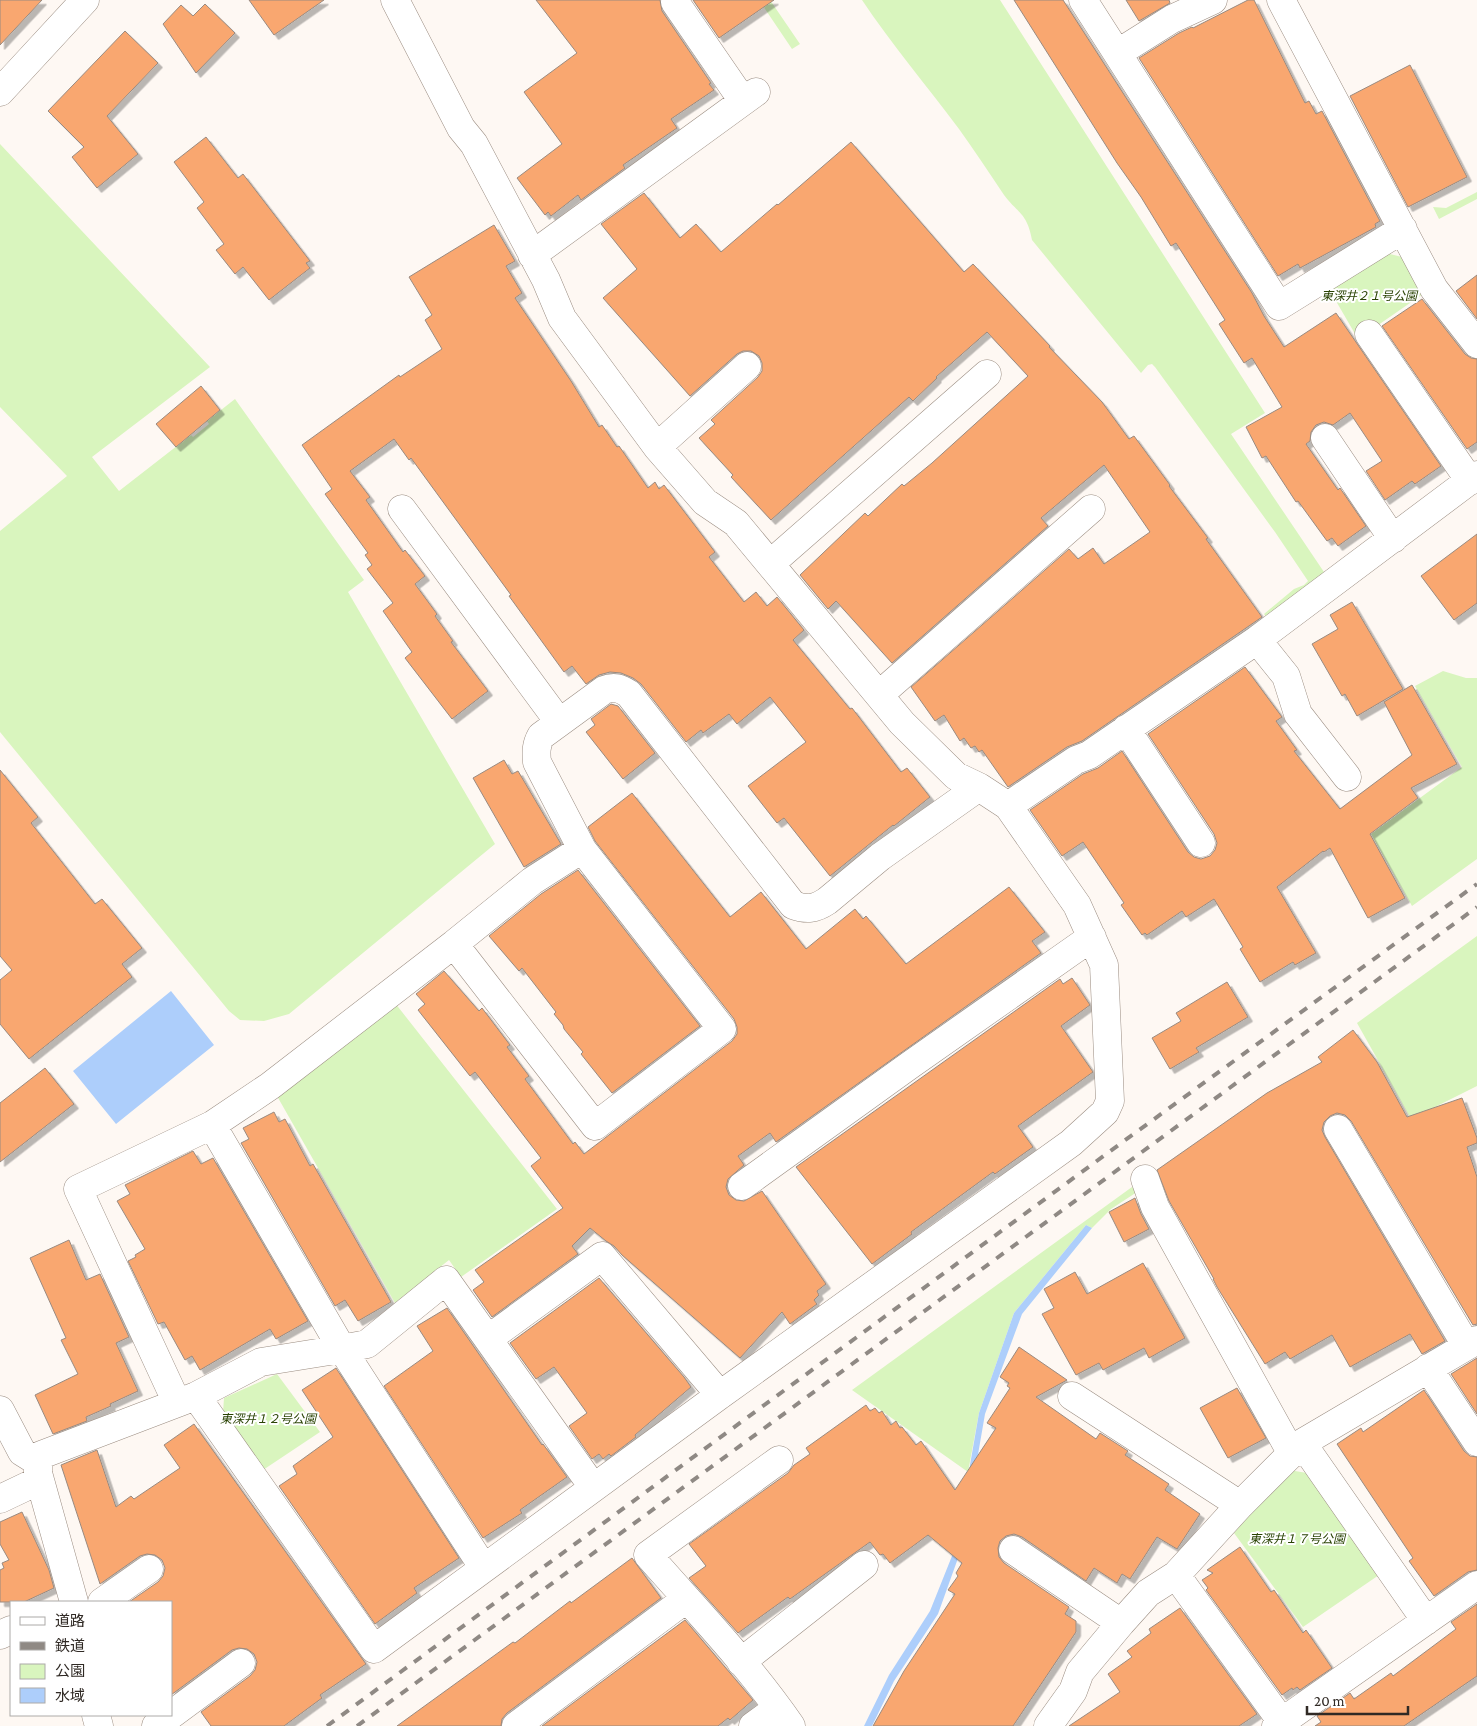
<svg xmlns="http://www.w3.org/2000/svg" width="1477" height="1726" font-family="'Crimson Pro','Noto Sans JP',serif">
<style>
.green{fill:#d9f5be}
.water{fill:#adcefb}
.building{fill:#f9a76f;stroke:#998a80;filter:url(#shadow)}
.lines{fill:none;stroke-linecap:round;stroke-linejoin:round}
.street-casing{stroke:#9b8d82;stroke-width:29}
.secondary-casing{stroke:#9b8d82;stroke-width:29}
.street{stroke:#fff;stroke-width:28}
.secondary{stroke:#fff;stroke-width:28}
.rail{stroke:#8f8984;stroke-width:4;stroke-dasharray:9 9;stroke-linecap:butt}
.labels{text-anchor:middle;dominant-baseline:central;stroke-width:4;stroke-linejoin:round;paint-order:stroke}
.park-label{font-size:12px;font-style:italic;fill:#2a4304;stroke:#fff}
</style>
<defs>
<filter id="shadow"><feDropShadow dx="4.5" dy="4.5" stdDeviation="0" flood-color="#0004"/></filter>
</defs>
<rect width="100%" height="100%" fill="#fef8f3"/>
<!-- green -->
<path class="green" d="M759,0H770L800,44L792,49Z
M862,0H1000L1265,413L1231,434L1326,575L1267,618L1264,614L1294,589L1304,585L1308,581L1275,532L1155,367L1152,364L1148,365L1141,373L1032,240C1027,211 1016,213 1002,192C988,171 974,150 959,129C927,86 892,45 862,0Z
M0,144L210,367L92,457L119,491L191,435L193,437L209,424L207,421L235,399L364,580L348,592L495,844L289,1014L264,1021L240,1020L229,1011L0,732V531L67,476L0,407Z
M1477,192V199L1439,219L1433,207L1446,208Z
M1386,253L1402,257L1423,294L1358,339L1329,289Z
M1443,671L1466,678H1477V859L1412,906L1371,834L1462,767L1415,686Z
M1477,936V1086L1411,1119L1357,1023Z
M395,1003L557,1209L461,1277L449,1260L395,1303L277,1096Z
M1132,1187L1137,1192L1111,1209L1092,1228L1086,1225L1014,1313L979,1413L968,1472L852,1390Z
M277,1374L320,1432L263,1470L223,1413L224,1398Z
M1289,1470L1307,1473L1379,1575L1303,1627L1234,1533Z"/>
<!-- water -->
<path class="water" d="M171,991L214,1045L116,1124L73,1071Z
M1086,1225L1092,1228L1022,1314L985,1414L962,1547L938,1614L894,1681L872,1726H864L889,1675L930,1611L956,1546L979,1413L1014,1313Z"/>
<!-- building -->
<path class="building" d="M0,0H42L0,45Z
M249,0H324L274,35Z
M536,0H660L662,11L711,83L709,84L714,90L671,119L677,128L623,165L625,168L581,200L578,195L551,216L548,212L545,215L517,178L562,144L524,92L577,53Z
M693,0H774L719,38Z
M1014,0H1063L1252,293L1264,316L1284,347L1336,313L1441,466L1415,484L1412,481L1385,500L1366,471L1382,461L1350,413L1333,425L1324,422L1316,425L1311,432L1310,441L1306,444L1338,490L1340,488L1366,526L1338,546L1332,538L1327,541L1298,501L1296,502L1266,456L1262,458L1246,427L1282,407L1252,358L1244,363L1219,324L1225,320L1176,243L1171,246L1141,197L1117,163Z
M1126,0H1169L1170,3L1139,21Z
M1248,0H1254L1305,103L1309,101L1316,114L1322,111L1380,221L1375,224L1376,227L1300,268L1298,264L1278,276L1139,58L1179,33L1192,27L1193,28Z
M205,4L235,33L196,73L163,24L181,5L193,16Z
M125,31L158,63L107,116L138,154L97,188L72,157L84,147L48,111Z
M1410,65L1467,177L1408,207L1350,96Z
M206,137L238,178L243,174L310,261L306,263L310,268L269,300L243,267L235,274L216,250L224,244L197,208L204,202L174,162Z
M851,142L964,272L973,264L1050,346L1049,347L1102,402L1129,439L1134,436L1170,485L1169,486L1208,538L1206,539L1262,617L1082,741L1067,747L1008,787L982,750L979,752L975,746L971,748L964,738L960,741L944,715L935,721L911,687L1069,549L1078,559L1093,548L1104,564L1150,532L1104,465L1041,518L1048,526L892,663L836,601L828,609L800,575L865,513L868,516L902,484L904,486L932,463L1028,376L987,332L936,377L937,378L913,401L909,397L771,520L731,477L733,475L699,438L715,424L711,420L758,377L762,371V363L759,356L751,351H743L737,354L690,396L603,298L637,269L601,224L644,193L680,238L696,224L721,252L777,204L778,205Z
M494,225L515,261L506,266L522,293L515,298L571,381L599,427L602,425L617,447L619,446L648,488L655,482L659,489L664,485L715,552L709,557L744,602L756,592L767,606L777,597L804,630L793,640L850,709L852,708L901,772L907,768L930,797L894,826L893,825L830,876L784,818L777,823L748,786L806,742L770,697L737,724L729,714L703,733L701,730L686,742L641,684L633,678L621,673L610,672L599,675L586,684L572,666L564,672L509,596L511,595L411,458L409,460L394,439L350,471L370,497L366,500L403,552L405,550L425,576L415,584L437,614L435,616L453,641L451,642L488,691L452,719L405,658L412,652L383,611L393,603L367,569L372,565L365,555L368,553L325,494L332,489L302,445L399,375L400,377L442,349L425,320L432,315L409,277Z
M1477,275V319L1456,291Z
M1422,299L1465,354L1471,358L1477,359V442L1467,449L1382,326Z
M201,386L220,410L176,447L156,424Z
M1477,534V603L1454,620L1421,576Z
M1352,602L1403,689L1357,716L1345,694L1342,696L1312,644L1338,629L1330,615Z
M1245,667L1282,717L1276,721L1297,750L1294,751L1340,809L1412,755L1384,702L1412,685L1457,764L1411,788L1418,798L1370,834L1405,898L1368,918L1330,848L1324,852L1323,851L1277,887L1316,953L1295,965L1293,962L1260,982L1240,949L1243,947L1214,899L1186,917L1182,911L1147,935L1145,933L1142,935L1121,905L1124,903L1083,842L1062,856L1030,810L1083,774L1098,768L1122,751L1188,852L1194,857L1201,859L1210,856L1215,850L1217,843L1214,834L1148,734Z
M611,704L618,706L655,753L623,779L586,732L595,725L591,719Z
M504,760L512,774L518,771L561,844L524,867L473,778Z
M0,770L38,817L31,823L95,904L102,899L142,948L122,964L132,977L29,1059L0,1024V980L12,970L0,956Z
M632,793L730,917L761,892L806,949L855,909L863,919L866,916L906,964L1009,887L1045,932L1032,941L1041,953L776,1142L770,1133L738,1156L744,1165L728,1179L726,1187L729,1195L736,1200L744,1201L762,1191L826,1284L817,1291L819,1295L814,1300L817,1304L790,1324L782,1312L740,1358L622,1255L614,1246L606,1241L590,1228L572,1246L578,1254L492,1317L473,1290L484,1282L475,1270L563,1208L531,1166L541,1158L475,1072L470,1076L418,1010L425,1004L416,994L444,971L479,1011L482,1008L510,1045L507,1047L529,1076L525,1079L573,1144L575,1142L584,1154L732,1041L737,1034V1027L734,1019L595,841L588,827Z
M578,870L700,1026L612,1093L581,1054L583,1052L564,1029L563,1025L554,1014L556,1012L522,968L519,971L489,936L541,894Z
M1072,978L1090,1005L1061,1026L1093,1072L1018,1126L1033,1147L995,1174L993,1172L911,1232L912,1234L872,1264L796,1167L1060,979L1063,984Z
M1227,982L1248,1017L1196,1048L1199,1052L1170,1069L1152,1038L1181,1021L1176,1013Z
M1353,1030L1377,1062L1407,1117L1462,1098L1477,1138V1143L1467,1147L1477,1177V1324L1473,1325L1351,1121L1345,1115L1337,1113L1330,1116L1324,1122L1322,1130L1325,1137L1445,1341L1422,1354L1410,1334L1350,1367L1332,1335L1290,1359L1285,1352L1265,1364L1217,1287L1213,1279H1214L1169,1201L1157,1170L1267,1093L1322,1062L1318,1057Z
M45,1068L74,1104L0,1162V1103Z
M274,1112L279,1122L285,1119L310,1166L313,1164L391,1302L358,1321L345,1300L335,1306L241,1143L249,1139L243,1128Z
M193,1151L201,1164L213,1158L308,1321L276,1339L270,1329L200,1370L192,1356L185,1360L164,1322L158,1324L128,1261L136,1257L135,1255L145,1249L117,1201L130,1194L125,1185Z
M1135,1198L1141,1214L1149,1229L1124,1242L1109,1212Z
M69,1240L86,1280L100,1274L129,1337L116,1343L138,1391L110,1404L111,1406L86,1417L87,1421L53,1434L35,1395L78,1374L61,1340L66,1338L30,1258Z
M1143,1263L1185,1338L1149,1358L1144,1348L1103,1370L1099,1363L1076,1375L1042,1314L1054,1308L1044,1289L1075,1272L1087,1294Z
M599,1278L684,1377L691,1387L635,1435L636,1437L611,1456L609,1454L603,1459L599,1454L592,1459L569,1426L587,1413L554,1367L536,1379L510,1343Z
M447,1308L542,1445L543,1444L567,1477L520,1510L522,1513L483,1538L384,1386L433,1351L417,1326Z
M1019,1347L1067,1380L1036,1397L1096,1439L1100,1433L1128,1451L1125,1455L1169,1484L1165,1490L1200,1514L1177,1549L1157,1537L1130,1579L1122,1574L1117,1583L1094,1568L1086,1581L1022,1537L1014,1534L1006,1536L1000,1541L998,1548L999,1557L1004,1563L1069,1607L1065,1614L1076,1621V1632L1013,1726H873L904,1671L955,1594L948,1590L958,1576L956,1573L962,1563L928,1535L890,1563L883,1554L880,1555L870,1542L790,1599L788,1597L738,1633L689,1578L706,1566L689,1544L788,1473L794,1465L810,1454L806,1448L866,1405L870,1411L875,1408L879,1413L882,1411L891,1425L896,1421L900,1428L902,1427L916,1445L921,1441L955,1490L996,1428L987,1423L1010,1388L1007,1386L1009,1383L1000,1377Z
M1477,1358V1414L1451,1374Z
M336,1368L459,1558L414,1588L417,1593L375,1624L279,1486L297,1474L293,1466L333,1437L302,1390Z
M1237,1388L1266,1438L1228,1458L1200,1408Z
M1424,1390L1464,1451L1470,1456L1477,1457V1570L1468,1572L1434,1596L1409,1561L1413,1558L1337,1444L1361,1428L1363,1432Z
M194,1424L366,1664L320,1695L322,1698L284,1726H211L201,1712L250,1676L255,1670L257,1662L254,1654L247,1649L239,1648L232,1650L171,1695V1602H129L158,1582L163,1576L165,1568L162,1560L155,1555L147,1554L140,1556L100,1584L61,1465L97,1450L116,1507L131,1496L134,1499L180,1468L164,1445Z
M22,1512L49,1570L54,1588L24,1602H0V1570L4,1568L2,1563L9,1560L0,1544V1522Z
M1240,1547L1271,1592L1274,1590L1303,1633L1306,1630L1332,1668L1300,1690L1297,1687L1293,1690L1292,1688L1282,1695L1206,1590L1208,1588L1202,1580L1213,1573L1207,1570Z
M632,1558L661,1598L507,1713L502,1719L501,1726H397L513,1642L515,1643L570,1601L571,1603Z
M1477,1604V1676L1404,1726H1315L1321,1722L1317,1716L1350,1693L1354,1699L1391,1673L1393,1676L1456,1629L1451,1622Z
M1180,1608L1257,1714L1239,1726H1069L1120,1692L1108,1674L1132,1657L1127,1651L1151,1633L1149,1629Z
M685,1620L753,1700L730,1720L728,1718L718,1726H542Z"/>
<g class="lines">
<defs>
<path id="street" d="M1083,0L1279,306L1403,229
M1281,0L1434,289L1477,344
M675,2L743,101
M1118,53L1172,19L1213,0
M532,255L756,92
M1369,334L1470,481
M1325,438L1393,539
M657,447L747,366
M402,509L559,722
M770,564L987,374
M1257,640L1286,676L1298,714L1347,777
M879,695L1091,509
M1126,729L1201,843
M1008,806L1076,760L1089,755L1257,640L1477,475
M454,944L595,1126L722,1029L582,849L537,762C536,752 536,745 541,736L604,690C614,686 620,688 629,694L793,905C807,910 815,909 827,901L880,857L979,787
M212,1125L342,1349L483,1567
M1338,1129L1466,1345
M1145,1179L1155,1207L1292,1454
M742,1186L910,1065L1092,937
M488,1339L602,1256L720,1395
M1428,1368L1477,1442
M196,1396L374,1649L720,1395L1071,1143L1105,1112L1110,1101L1104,965L1077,905L1008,806L979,787L956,776L902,723L736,523L705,502L657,447L562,318L546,280L474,144L461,128L395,0
M1072,1396L1240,1505
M177,1403L78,1189L212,1125L270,1086L454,944L532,881L582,849
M0,1410L22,1452L38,1462
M1302,1443L1426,1621
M779,1460L648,1555C697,1611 749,1665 791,1726
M0,1499L40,1480
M1013,1550L1121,1623
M1176,1575L1282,1722
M74,1602L38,1473V1462L41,1455L196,1396L261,1362L342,1349L367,1344L446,1280L593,1487
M102,1602L149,1569
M0,1635L11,1630
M741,1662L864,1565
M96,1715L99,1726
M156,1726L241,1663
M516,1726L686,1599
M753,1726L778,1708
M1048,1726L1073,1691L1080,1672L1121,1623L1148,1593L1176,1575L1240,1505L1302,1443L1477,1340
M1276,1726L1477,1585"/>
<path id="secondary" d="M0,92L85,0"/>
</defs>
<!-- street casing -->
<use href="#street" class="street-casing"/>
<!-- secondary casing -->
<use href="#secondary" class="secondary-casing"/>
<!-- street -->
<use href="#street" class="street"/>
<!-- secondary -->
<use href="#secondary" class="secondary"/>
<!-- rail -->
<path class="rail" d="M327,1726L1124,1141L1477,884
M357,1726L1477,907"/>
</g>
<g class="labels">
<!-- park labels -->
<g class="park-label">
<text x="1369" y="296">東深井２１号公園</text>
<text x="268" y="1419">東深井１２号公園</text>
<text x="1297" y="1539">東深井１７号公園</text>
</g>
</g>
<!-- legend -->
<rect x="10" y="1601" width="162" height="115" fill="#ffffff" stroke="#acaaa8"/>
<rect x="20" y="1617" width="25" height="8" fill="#ffffff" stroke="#acaaa8"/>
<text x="55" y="1626" font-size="15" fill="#302a25">道路</text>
<rect x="20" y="1642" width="25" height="8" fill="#8f8984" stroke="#acaaa8"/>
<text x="55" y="1651" font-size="15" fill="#302a25">鉄道</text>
<rect x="20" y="1664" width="25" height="15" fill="#d9f5be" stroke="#acaaa8"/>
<text x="55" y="1676" font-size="15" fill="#302a25">公園</text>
<rect x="20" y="1688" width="25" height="15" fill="#adcefb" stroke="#acaaa8"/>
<text x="55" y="1701" font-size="15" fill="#302a25">水域</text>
<!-- scale -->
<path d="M1307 1706v8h101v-8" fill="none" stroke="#302a25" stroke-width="2.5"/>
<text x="1314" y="1706" font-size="15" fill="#302a25" stroke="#ffffff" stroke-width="4" paint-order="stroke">20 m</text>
</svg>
